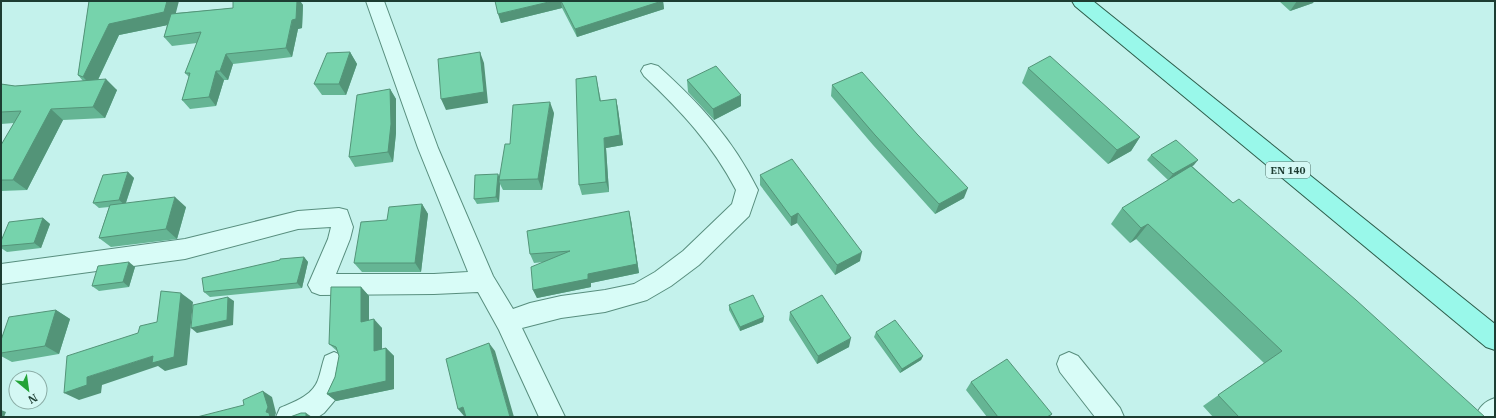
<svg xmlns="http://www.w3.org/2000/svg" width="1496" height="418" font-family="'IBM Plex Serif',serif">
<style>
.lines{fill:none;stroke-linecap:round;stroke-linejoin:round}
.street-casing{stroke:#588e7e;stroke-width:2}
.primary-casing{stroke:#2d5c4a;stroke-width:2}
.street{fill:#d8fcf7;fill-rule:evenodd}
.primary{fill:#99f8ea;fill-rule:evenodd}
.wall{fill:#65b594}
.shaded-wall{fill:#539478}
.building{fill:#76d3ac;stroke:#539478}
.labels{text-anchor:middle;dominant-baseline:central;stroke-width:3;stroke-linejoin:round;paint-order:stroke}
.shield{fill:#d4f8f4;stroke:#54756c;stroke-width:1}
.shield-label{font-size:10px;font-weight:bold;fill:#1d3d32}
</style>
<rect width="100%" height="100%" fill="#c4f2ec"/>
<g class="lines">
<defs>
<path id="street" d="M366,1H384L438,148L493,276L513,309L530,303L561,296L605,290L634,284L655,272L683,251L732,204L736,190C712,144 682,112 644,76L641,71L644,66L651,64L658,66C700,104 732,138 758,190L749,216L699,265L671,286L647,300L605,312L561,318L522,328L565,417H539L499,330L478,292L434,294L320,295L312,292L308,285L328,239L331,227L298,229L185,259L1,284V264L185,239L298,211L339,208L347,210L353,227L350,239L336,274H434L468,272L418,148Z
M334,352L343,356L346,364L342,384L335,400L324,413L318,417H276L280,408C294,402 312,396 318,380C321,372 322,364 325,356Z
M1069,352L1078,356L1120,408L1124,417H1095L1060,372L1057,364L1060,356Z
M1495,398V417H1475C1480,406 1484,402 1495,398Z"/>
<path id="primary" d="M1072,1H1093L1495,324V350L1486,347L1075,6Z"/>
</defs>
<!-- street casing -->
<use href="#street" class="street-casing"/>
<!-- primary casing -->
<use href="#primary" class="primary-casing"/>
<!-- street -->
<use href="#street" class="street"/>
<!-- primary -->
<use href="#primary" class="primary"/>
</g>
<!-- wall -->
<path class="wall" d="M89,1L176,13L233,8V1H300L303,5L302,28L298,29L292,57L233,64L228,80H224L216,106L190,109L182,100L189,77L185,73L197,43L172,46L164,37L167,25L119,35L98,80L117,90L105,118L63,120L27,190L1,191V146L14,123L1,124V84L15,86L83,81L78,75Z
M495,1H663L664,9L577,37L562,8L501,23Z
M1279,1H1314L1313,3L1290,11Z
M350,52L357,64L346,95H322L314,84Z
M1028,68L1140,137L1131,151L1108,164L1022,83Z
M596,76L601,101L616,99L618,109L623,145L606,148L609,192L582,195L579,185Z
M687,80L741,95V106L714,120L688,92Z
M832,85L964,198L935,214L873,145L831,96Z
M390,89L396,99V133L393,162L355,167L349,157Z
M554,113L542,190H503L500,184L499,202L477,204L474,199L499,176L510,144Z
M1151,155L1194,165L1192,166L1233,203L1485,417H1213L1203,406L1264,363L1136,239L1130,243L1111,224L1122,208L1168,180L1147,160Z
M128,172L134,178L126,203L186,207L177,239L111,247L99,238L109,207L99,208L93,203Z
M760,175L860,261L835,275L797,223L791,226L760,185Z
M422,204L428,214L421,272H362L354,263L387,220Z
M43,218L50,224L41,248L7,252L1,248V241Z
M631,220L639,273L591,283V287L537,298L533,290L544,262L534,263L530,254Z
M304,257L308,262L302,288L210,297L204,292Z
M135,267L129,287L99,291L92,286Z
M361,287L369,296V320L382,328V349L386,348L394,356V389L336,401L327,394L335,377L339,356L337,351L329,344Z
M729,305L764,317L763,322L740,331L729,310Z
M56,310L70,319L59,354L12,362L1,356V340Z
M790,312L849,347L817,364L789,320Z
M876,332L923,356L921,360L900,373L874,337Z
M971,382L1052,414L1049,417H987L966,390Z"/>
<!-- shaded-wall -->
<path class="shaded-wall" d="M167,1H179L173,24L119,35L94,88L83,77L109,24Z
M297,1H300L303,5L302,28L298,29L292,57L286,48Z
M553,1H561L562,8L501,23L498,14Z
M662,1H663L664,9L577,37L575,29Z
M1297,1H1314L1313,3L1290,11Z
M350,52L357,64L346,95L339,84Z
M480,52L484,63L488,103L446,110L441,99Z
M226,54L233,64L228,80L220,71Z
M216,71L224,80L216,106L209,97Z
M106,79L117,90L105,118L93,107Z
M390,89L396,99V133L393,162L388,152Z
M741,95V106L714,120L713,109Z
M616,99L618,109L623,145L606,148L609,192L606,182L604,138Z
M550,102L554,113L542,190L538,179Z
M51,109L63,120L27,190L13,180Z
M1140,137L1131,151L1108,164L1117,150Z
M1198,160L1194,165L1168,180L1173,174Z
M128,172L134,178L125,205L119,200Z
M498,174L501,180H499L500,184L499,202L496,197Z
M968,188L964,198L935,214L939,204Z
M175,197L186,207L177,239L166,229Z
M422,204L428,214L421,272L415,263Z
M629,211L631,220L639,273L591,283V287L537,298L533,290L588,274Z
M798,213L797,223L791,226V217Z
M43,218L50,224L41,248L34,243Z
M1148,224L1136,239L1130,243L1141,228Z
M862,252L860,261L835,275L837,265Z
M304,257L308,262L302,288L297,283Z
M129,262L135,267L129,287L123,282Z
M361,287L369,296V331L361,322Z
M181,293L193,302L187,365L165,371L158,366L102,385L101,393L79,400L64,393L87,377L153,356Z
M228,297L234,301L233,325L197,333L191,328Z
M56,310L70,319L59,354L45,346Z
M764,317L763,322L740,331V327Z
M374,319L382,328V359L374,351Z
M851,338L849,347L817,364L818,356Z
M489,343L495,351L514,417H510Z
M386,348L394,356V389L336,401L327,394Z
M923,356L921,360L900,373L902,369Z
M263,391L272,397L276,413L275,416L276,417H270L266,412Z
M463,407L469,415L464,416L458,409Z
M1,410L6,412L4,417H1Z
M306,413L312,417H306Z"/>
<!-- building -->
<path class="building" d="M89,1H167L164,12L109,24L83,77L78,75Z
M233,1H297L296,19L292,20L286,48L226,54L220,71H216L209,97L182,100L190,73H185L201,32L164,37L171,14L233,8Z
M495,1H553L498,14Z
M561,1H662L575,29Z
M350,52L339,84H314L327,53Z
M480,52L484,92L441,99L438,59Z
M1050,56L1140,137L1117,150L1028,68Z
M716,66L741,95L713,109L687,80Z
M862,72L917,134L968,188L939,204L875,135L832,85Z
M596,76L600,101L616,99L620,135L604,138L606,182L579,185L576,79Z
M106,79L93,107L51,109L13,180H1V145L21,111L1,112V84L15,86Z
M390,89L391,124L388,152L349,157L357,95Z
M550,102L538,179L499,180L505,144H510L513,105Z
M1176,140L1198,160L1173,174L1151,155Z
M792,159L862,252L837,265L798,213L791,217L760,175Z
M1191,166L1233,203L1239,199L1356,300L1485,417H1239L1218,395L1282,351L1148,224L1141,228L1122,208Z
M128,172L119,200L93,203L103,175Z
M498,174L496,197L474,199L475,175Z
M175,197L166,229L99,238L110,205Z
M422,204L415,263H354L361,222L387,220L389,207Z
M629,211L637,264L588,274V279L533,290L531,267L570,251L530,254L527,231Z
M43,218L34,243L1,246V241L9,222Z
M304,257L297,283L204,292L202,278L280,260V259Z
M129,262L123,282L92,286L98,266Z
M331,287H361V322L374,319V351L386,348V381L327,394L335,377L339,356L336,347L329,344Z
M161,291L181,293L174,357L152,363L153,356L87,377V385L64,393L67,356L138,333L140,326L157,322Z
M753,295L764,317L740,327L729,305Z
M822,295L851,338L818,356L790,312Z
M228,297L227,320L191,328L193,305Z
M56,310L45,346L1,353V340L9,317Z
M895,320L923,356L902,369L876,332Z
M489,343L510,417H466L463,407L458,409L446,359Z
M1007,359L1052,414L1047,417H998L971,382Z
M263,391L268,407L266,412L269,413L270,417H197L244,405L243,400Z
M301,413H306V417H290Z"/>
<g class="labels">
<!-- shield labels -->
<rect class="shield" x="1266" y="162" width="44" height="16" rx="3"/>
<g class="shield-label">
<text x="1288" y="170">EN 140</text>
</g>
</g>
<!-- border -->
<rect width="1496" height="418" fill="none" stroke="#1d3d32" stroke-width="4"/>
<!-- north arrow -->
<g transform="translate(28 390) rotate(151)"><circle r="19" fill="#d4f8f4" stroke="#8bada6"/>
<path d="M0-3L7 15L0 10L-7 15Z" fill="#23a337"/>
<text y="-6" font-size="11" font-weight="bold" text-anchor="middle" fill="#1d3d32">N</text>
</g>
</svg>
